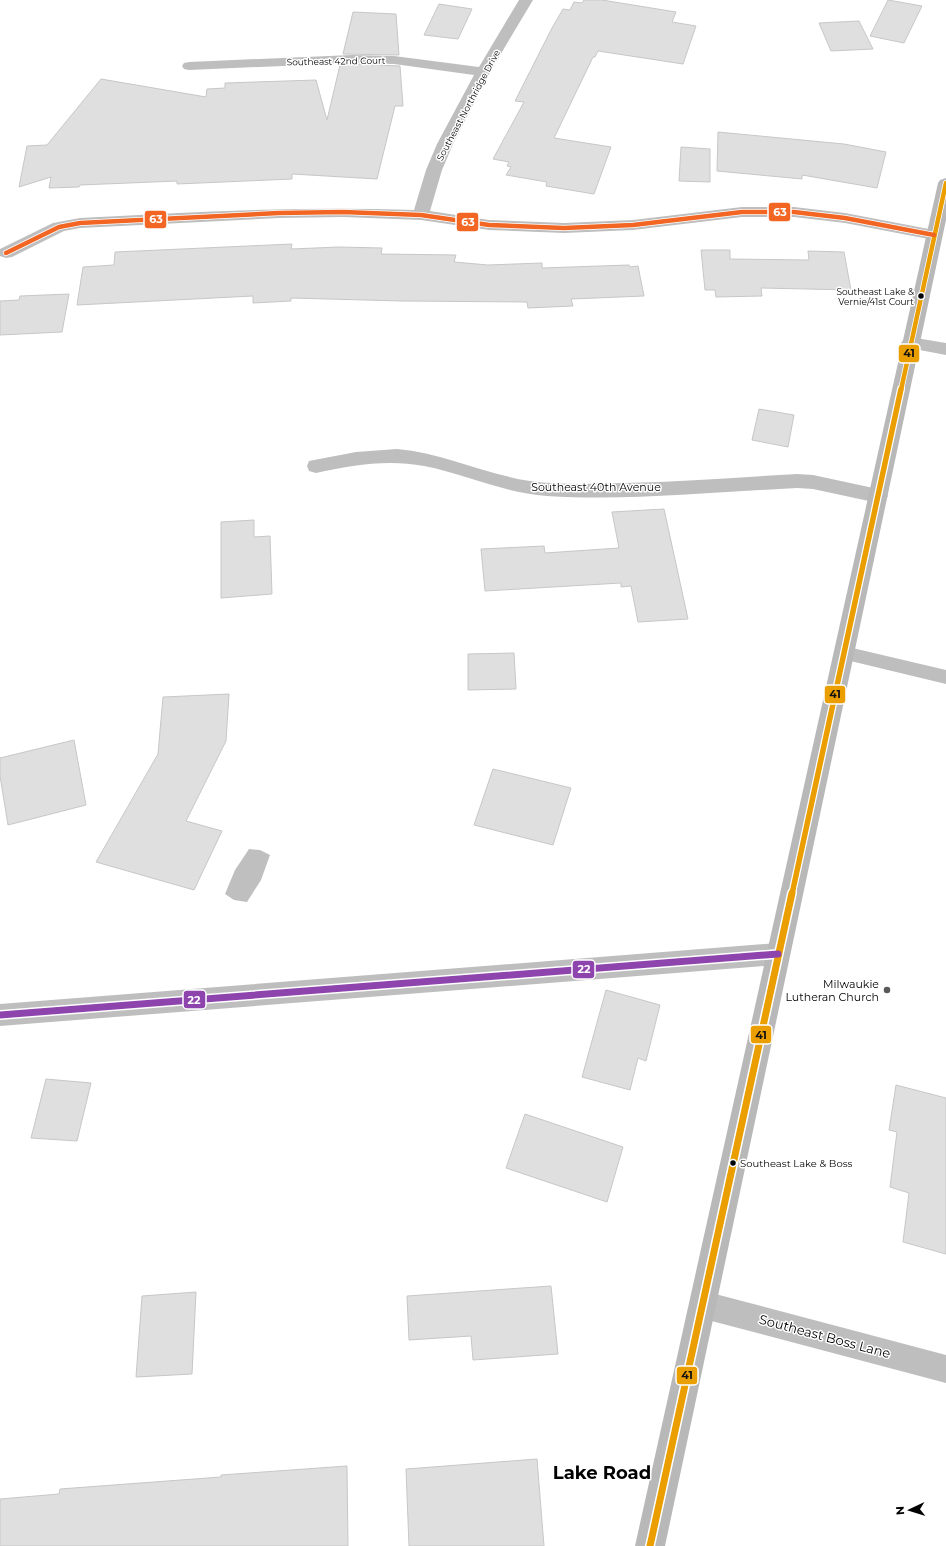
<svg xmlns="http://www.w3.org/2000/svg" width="946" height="1546" font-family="Montserrat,sans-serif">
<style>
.water{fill:#bfbfbf}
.building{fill:#dfdfdf;stroke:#c7c7c7}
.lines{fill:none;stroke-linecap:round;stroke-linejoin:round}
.service{fill:#bebebe;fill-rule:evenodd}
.minor{fill:#bebebe;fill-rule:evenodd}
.secondary{fill:#b8b8b8;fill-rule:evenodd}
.bus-1-far2-casing{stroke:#fff;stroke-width:6}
.bus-1-far1-casing{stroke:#fff;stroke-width:8}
.bus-1-casing{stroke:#fff;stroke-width:10}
.bus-2-casing{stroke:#fff;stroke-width:6}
.bus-3-casing{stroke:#fff;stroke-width:10}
.bus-1-far2{stroke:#eb9e00;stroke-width:4.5}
.bus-1-far1{stroke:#eb9e00;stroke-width:5.5}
.bus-1{stroke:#eb9e00;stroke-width:7}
.bus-2{stroke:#f26522;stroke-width:4.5}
.bus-3{stroke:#8e44ad;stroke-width:7}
.bus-dot{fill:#000;stroke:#fff;stroke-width:1.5}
.poi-dot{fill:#595959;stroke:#fff;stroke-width:1.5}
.labels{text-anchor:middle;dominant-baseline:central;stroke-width:3;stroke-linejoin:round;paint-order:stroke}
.far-street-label{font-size:9px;fill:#000;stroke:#fff}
.far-bus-label{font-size:9px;fill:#000;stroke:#fff;text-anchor:end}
.bus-label{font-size:10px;fill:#000;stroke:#fff;text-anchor:start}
.street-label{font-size:11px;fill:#000;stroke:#fff}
.poi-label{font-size:11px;fill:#000;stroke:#fff;text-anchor:end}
.near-street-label{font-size:13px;fill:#000;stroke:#fff}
.near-district-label{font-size:18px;font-weight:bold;fill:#000;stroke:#fff}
.line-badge{stroke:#fff;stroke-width:1.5}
.badge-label{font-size:11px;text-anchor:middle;font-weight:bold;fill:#fff}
.pale-badge-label{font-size:11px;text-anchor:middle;font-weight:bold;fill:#111}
</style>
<rect width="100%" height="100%" fill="#fff"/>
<!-- water -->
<path class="water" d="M249,849L260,850L270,855L261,880L247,902L234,900L225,894L235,870Z"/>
<!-- building -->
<path class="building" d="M584,0H602L676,12L672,22L696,26L683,64L598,51L595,57H593L554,138L611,147L594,194L546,186L547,182L506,175L511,167L507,166L509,162L493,159L524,102L515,101L552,28L563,9L570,10L574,2L582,3Z
M888,0L922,6L904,43L870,36Z
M439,4L472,9L458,39L424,35Z
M353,12L396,14L399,55L343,54Z
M859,21L873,49L831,51L819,23Z
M352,64L400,66L403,106H395L377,179L292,174V179L177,184V181L80,185L79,187L49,188L51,177L19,187L27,146L47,145L101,79L206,97L207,89L225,88V83L316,80L327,120L340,65Z
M718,132L844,144L886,152L877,188L802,175V179L717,171Z
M681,147L710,149V182L679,181Z
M292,244L291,249L339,247L382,248L381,254L456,255L454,262L488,265L542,263V268L629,265L630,267L638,266L644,296L571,299L573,306L528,308L527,302L402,301L291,298V301L253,303V296L77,305L83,267L114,265L115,252Z
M701,250H730V259L809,260L808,251L844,252L851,290L761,288L762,296L716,297L715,290H705Z
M69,294L62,332L0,335V301L19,300L20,296Z
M759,409L794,415L788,447L752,440Z
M664,509L688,619L638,622L631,586L621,587V583L485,591L481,549L544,546L545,553L619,548L612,512Z
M254,520V537L270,536L272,594L221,598V522Z
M514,653L516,689L468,690V654Z
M229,694L226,741L186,821L222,831L194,890L96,862L158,754L163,697Z
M74,740L86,805L8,825L0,776V758Z
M493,769L571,788L553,845L474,825Z
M606,990L660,1005L646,1061L638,1058L630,1090L582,1077Z
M46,1079L91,1083L77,1141L31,1138Z
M896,1085L946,1098V1254L903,1242L909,1193L890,1187L897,1132L889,1130Z
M525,1114L623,1147L607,1202L506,1168Z
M551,1286L558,1354L473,1360L471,1336L409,1340L407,1296Z
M196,1292L192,1374L136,1377L142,1296Z
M537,1459L544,1546H409L406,1469Z
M347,1466L348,1546H0V1499L59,1494L60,1489L221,1477V1475Z"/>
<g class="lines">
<!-- service -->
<path class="service" d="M844,646L946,670V684L838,658L835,653L838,648Z"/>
<!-- minor -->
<path class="minor" d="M519,0H533L490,72L453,144L442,170L430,211L489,220L564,223L633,220L742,207H794L845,213L934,230L940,231L942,235L940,239L934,240L845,223L794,217H742L633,230L564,233L489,230L421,220L343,217L279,218L80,228L64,231L12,257L6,258L0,256V249L53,223L80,218C192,212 303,206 414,210L426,170L437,144L474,75L394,64L352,63L189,70L184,69L182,66L184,63L189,62L352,55L394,56L479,67Z
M910,337L946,343V355L904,347L901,343L904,339Z
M397,449C443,453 484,474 530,481C560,485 593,484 624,483C682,482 739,477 797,474L813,475L878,489L885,491L888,496L885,501L878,503L813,489L797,488C714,492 630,501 547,496C503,493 466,474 424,466C388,459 351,465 316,473L309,471L307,466L309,461L356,452Z
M778,943L786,946L790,954L786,962L778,965L0,1026V1004Z
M704,1291L946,1355V1383L704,1319L694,1315L690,1305L694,1295Z"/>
<!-- secondary -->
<path class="secondary" d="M946,178V220L665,1546H635L938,183L940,180Z"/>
<defs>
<path id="bus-1-far2" d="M901,390L946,183"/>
<path id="bus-1-far1" d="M792,894L901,389"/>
<path id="bus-1" d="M650,1546L792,893"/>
<path id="bus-2" d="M6,253L59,227L80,223L279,213L343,212L421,215L489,225L564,228L633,225L742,212H794L845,218L934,235"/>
<path id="bus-3" d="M0,1015L778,954"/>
</defs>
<!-- bus-1-far2 casing -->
<use href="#bus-1-far2" class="bus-1-far2-casing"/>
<!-- bus-1-far1 casing -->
<use href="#bus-1-far1" class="bus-1-far1-casing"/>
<!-- bus-1 casing -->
<use href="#bus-1" class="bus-1-casing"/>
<!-- bus-2 casing -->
<use href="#bus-2" class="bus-2-casing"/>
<!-- bus-3 casing -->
<use href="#bus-3" class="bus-3-casing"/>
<!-- bus-1-far2 -->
<use href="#bus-1-far2" class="bus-1-far2"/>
<!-- bus-1-far1 -->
<use href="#bus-1-far1" class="bus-1-far1"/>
<!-- bus-1 -->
<use href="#bus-1" class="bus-1"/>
<!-- bus-2 -->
<use href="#bus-2" class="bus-2"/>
<!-- bus-3 -->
<use href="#bus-3" class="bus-3"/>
</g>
<!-- markers -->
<g class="bus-dot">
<circle cx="921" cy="296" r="3.5"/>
<circle cx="733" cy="1163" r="3.5"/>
</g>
<circle class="poi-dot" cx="887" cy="990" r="4"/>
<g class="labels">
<!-- far-street labels -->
<g class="far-street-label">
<text transform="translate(336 61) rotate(-1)">Southeast 42nd Court</text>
<text transform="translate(468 105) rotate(-62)">Southeast Northridge Drive</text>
</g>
<!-- far-bus labels -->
<g class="far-bus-label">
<text x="914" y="291">Southeast Lake &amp;<tspan x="914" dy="10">Vernie/41st Court</tspan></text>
</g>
<!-- bus labels -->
<g class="bus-label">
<text x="740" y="1163">Southeast Lake &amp; Boss</text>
</g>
<!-- street labels -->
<g class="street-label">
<text x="596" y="487">Southeast 40th Avenue</text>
</g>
<!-- poi labels -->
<g class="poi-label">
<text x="879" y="984">Milwaukie<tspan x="879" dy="13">Lutheran Church</tspan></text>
</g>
<!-- near-street labels -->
<g class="near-street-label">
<text transform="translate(825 1336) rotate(15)">Southeast Boss Lane</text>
</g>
<!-- near-district labels -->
<g class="near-district-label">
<text x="602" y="1473">Lake Road</text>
</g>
</g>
<g class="line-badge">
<rect x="768" y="202" width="23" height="20" rx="4" fill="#f26522"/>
<rect x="144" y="210" width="23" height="19" rx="4" fill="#f26522"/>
<rect x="456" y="212" width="23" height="20" rx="4" fill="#f26522"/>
<rect x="898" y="344" width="22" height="19" rx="4" fill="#eb9e00"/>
<rect x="824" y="685" width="22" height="19" rx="4" fill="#eb9e00"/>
<rect x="572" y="960" width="23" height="19" rx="4" fill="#8e44ad"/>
<rect x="183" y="990" width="23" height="19" rx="4" fill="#8e44ad"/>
<rect x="750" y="1025" width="22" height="19" rx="4" fill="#eb9e00"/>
<rect x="676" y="1366" width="22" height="19" rx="4" fill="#eb9e00"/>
</g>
<g class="badge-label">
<text x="780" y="216">63</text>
<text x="156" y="223">63</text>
<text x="468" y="226">63</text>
<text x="584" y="973">22</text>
<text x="194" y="1004">22</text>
</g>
<g class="pale-badge-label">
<text x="909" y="357">41</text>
<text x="835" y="698">41</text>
<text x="761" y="1039">41</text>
<text x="687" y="1379">41</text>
</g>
<!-- north arrow -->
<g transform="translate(910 1510) rotate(266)" stroke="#ffffff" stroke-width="3" paint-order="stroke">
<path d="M0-3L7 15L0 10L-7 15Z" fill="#000000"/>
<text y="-6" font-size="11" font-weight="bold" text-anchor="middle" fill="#000000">N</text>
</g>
</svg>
